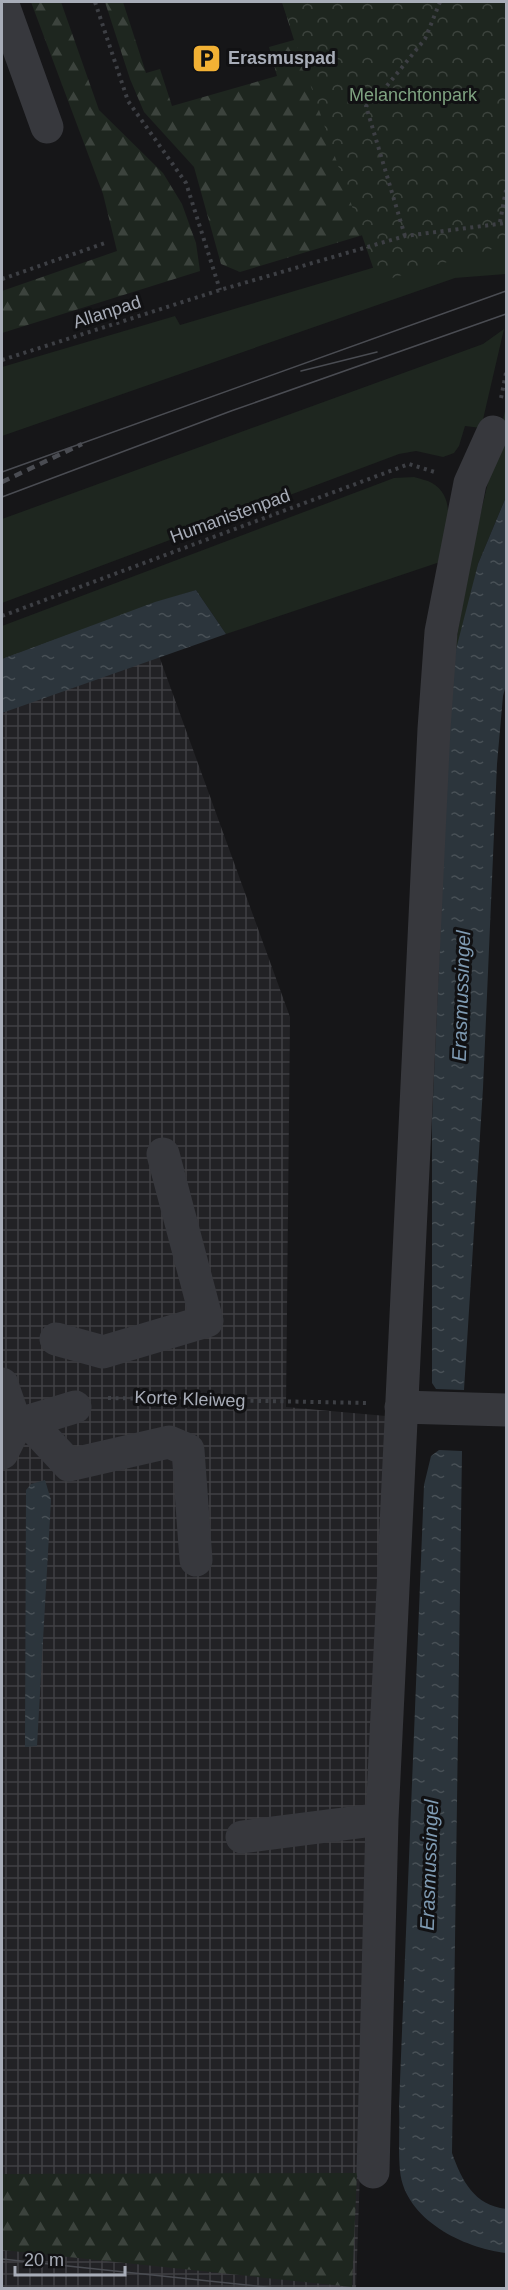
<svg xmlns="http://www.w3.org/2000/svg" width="508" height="2290" font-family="Helvetica,sans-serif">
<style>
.industrial{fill:url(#industrial-grid)}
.grass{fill:#1e261f}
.forest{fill:url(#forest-firs)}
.park{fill:url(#park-crowns)}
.water{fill:url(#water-ripples)}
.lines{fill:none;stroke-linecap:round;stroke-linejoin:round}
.path{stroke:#3d3f44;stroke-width:4;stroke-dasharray:3 4.5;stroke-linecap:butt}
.minor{stroke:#37383d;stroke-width:33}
.tram{stroke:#4a4c52;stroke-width:1.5}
.rail{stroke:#4a4c52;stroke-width:4.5;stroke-dasharray:8 6;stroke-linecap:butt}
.labels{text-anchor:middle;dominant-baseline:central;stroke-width:6;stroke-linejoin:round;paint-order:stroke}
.poi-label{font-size:18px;font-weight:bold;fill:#a8adb8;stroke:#111113;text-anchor:start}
.park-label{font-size:18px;fill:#7fa381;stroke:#111113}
.street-label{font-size:18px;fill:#a8adb8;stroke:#111113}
.water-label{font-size:20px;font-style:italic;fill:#7f9bb3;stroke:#111113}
</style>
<defs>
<pattern id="industrial-grid" width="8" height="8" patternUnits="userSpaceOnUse" patternTransform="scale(1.5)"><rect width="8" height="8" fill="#222225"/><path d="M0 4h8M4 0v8" fill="none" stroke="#3f3f43"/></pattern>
<pattern id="forest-firs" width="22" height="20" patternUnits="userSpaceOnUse" patternTransform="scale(1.5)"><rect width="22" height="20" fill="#1e261f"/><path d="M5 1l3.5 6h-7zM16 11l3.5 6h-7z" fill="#3c433d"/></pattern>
<pattern id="park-crowns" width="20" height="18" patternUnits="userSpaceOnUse" patternTransform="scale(1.5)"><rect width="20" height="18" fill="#1e261f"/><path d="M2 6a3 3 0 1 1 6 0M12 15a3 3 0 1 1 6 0" fill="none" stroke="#3c433d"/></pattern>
<pattern id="water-ripples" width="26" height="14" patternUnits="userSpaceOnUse" patternTransform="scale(1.5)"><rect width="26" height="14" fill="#2c353c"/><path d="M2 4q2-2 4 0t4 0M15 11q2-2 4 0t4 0" fill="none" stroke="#485056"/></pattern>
</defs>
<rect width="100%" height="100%" fill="#161618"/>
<!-- industrial -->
<path class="industrial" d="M138,598L290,1017L286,1407L386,1416L356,2288H2V643Z"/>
<!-- grass -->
<path class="grass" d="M482,243L506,245V274L455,278L2,436V367L175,316L180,325L436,249Z
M504,329L481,428L465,426L459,446L454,453L443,457L416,451L399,454L2,603V519L483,344Z
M506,407V497L478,564L440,731L474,541Z
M414,477C420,479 427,480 432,483C460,499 444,538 440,562L226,634L196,590L155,603L2,659V626L394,478Z"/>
<!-- forest -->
<path class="forest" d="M31,2H61L99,110L163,173L182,204L196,243L200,271L2,333V291L117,251L103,194Z
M105,2H123L146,73L160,69L172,106L277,76L269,47L294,40L282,2L436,213L240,272L221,264L194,167L144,112L130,79Z
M357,2173L352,2287L2,2250V2174Z"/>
<!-- park -->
<path class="park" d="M282,2H506V245L378,282Z"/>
<!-- water -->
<path class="water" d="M506,497V685L503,696L497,764L483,1088L464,1390L436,1389L432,1383V1121L452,665L478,564Z
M196,590L226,634L2,713V659L155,602Z
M439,1450L462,1451L452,2153C462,2181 474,2205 506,2209V2253C464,2248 405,2220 400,2171C398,2150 400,2127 399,2106L424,1485L431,1456Z
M45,1480L51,1500L37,1746L25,1747L26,1490L31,1484Z"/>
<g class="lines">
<!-- path -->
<path class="path" d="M95,2L128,101L186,183L220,290
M500,222L506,190
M405,236L366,106L377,98L425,39L440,2
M2,279L105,243
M2,360L220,290L405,236L506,223
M501,398L506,373
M2,616L409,464L438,473
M108,1398L368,1403"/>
<!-- minor -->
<path class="minor" d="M2,2L47,127
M56,1339L103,1352L207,1321L163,1154
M2,1384L16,1425L2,1453
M401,1407L506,1410
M28,1421L69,1465L169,1442L188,1450L196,1560
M16,1425L75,1407
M242,1837L382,1819
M373,2172L382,1819L434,729L441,632L470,483L493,432"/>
<!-- tram -->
<path class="tram" d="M301,371L377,352
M2,472L506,291
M2,497L231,411L506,314
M2,2259L275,2288"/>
<!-- rail -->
<path class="rail" d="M2,482L82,444"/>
</g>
<!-- icons -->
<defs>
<symbol id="parking-square" viewBox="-11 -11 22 22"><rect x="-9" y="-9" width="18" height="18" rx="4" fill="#f2b134" stroke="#111113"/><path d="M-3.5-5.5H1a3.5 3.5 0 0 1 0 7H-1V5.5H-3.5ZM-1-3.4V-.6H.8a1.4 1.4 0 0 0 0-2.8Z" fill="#111"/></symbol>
</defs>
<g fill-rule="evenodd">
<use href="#parking-square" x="190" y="42" width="33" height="33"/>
</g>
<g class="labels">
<!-- poi labels -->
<g class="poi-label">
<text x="228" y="58">Erasmuspad</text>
</g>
<!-- park labels -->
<g class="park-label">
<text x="413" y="95">Melanchtonpark</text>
</g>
<!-- street labels -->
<g class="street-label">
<text transform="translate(107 312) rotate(-18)">Allanpad</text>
<text transform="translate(230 516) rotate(-20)">Humanistenpad</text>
<text transform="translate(190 1399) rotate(2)">Korte Kleiweg</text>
</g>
<!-- water labels -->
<g class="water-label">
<text transform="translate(461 996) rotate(-88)">Erasmussingel</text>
<text transform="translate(429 1865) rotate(-88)">Erasmussingel</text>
</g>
</g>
<!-- border -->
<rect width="508" height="2290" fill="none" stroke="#a8adb8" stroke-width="6"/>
<!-- scale -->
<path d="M15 2266v9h110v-9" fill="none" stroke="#a8adb8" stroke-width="3"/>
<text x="24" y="2266" font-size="18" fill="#a8adb8" stroke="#111113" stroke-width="4.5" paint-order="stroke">20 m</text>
</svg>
